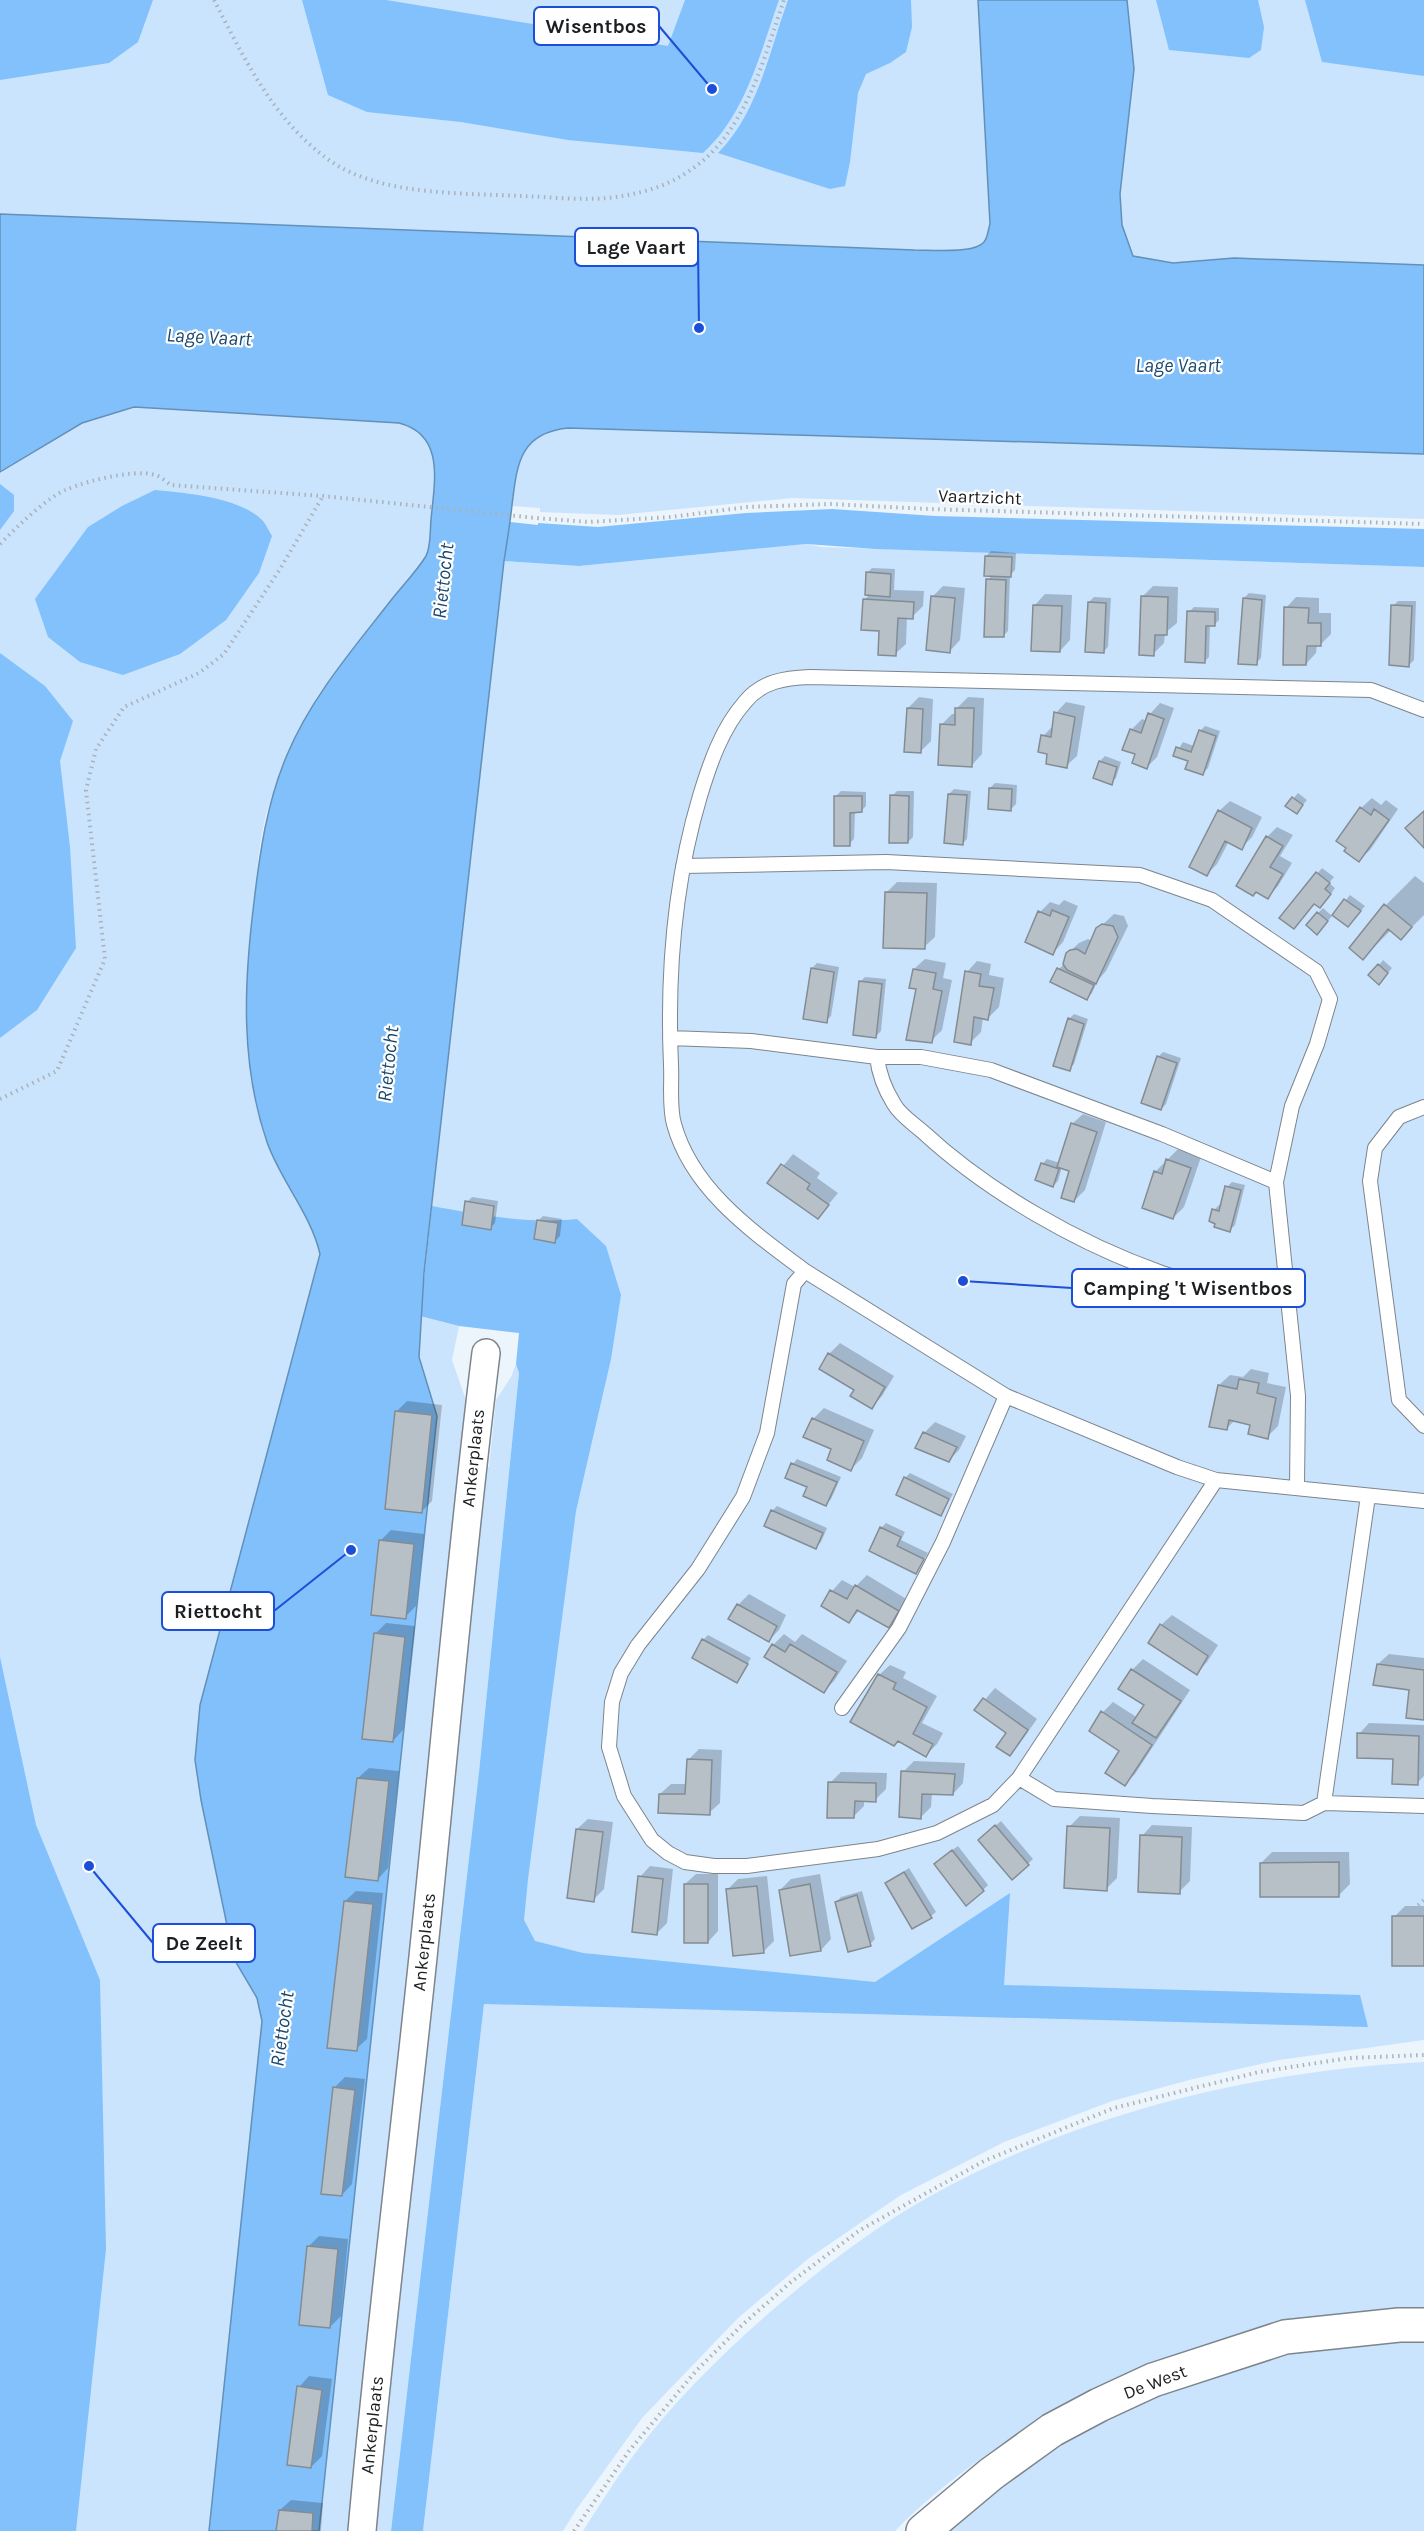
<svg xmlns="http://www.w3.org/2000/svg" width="1424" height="2531" font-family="Karla,sans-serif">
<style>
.green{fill:#cae4fe}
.forest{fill:#82c1fb}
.water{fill:#81c0fa;stroke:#6390b9;stroke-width:1.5}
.shadow{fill:#0003}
.building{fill:#b8c0c7;stroke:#848c93;stroke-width:1.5}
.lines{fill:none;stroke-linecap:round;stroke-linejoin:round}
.service-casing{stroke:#7d848b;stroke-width:16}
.minor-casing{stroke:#7d848b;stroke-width:30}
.secondary-casing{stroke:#7d848b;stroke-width:36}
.path{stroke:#aab1b7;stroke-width:4;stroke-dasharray:1.5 4.5;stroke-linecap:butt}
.service{stroke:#fff;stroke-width:14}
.minor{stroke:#fff;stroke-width:27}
.secondary{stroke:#fff;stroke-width:33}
.labels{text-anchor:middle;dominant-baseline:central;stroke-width:4.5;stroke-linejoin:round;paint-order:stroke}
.street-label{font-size:18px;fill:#1c1f22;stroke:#fff}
.water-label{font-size:20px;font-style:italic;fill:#1b486e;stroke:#fff}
.leader{fill:none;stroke:#1d4ed8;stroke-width:2}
.callout-dot{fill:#1d4ed8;stroke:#fff;stroke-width:2}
.callout{fill:#fff;stroke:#1d4ed8;stroke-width:2}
.callout-label{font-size:20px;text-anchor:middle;font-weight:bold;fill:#1c1f22}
</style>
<rect width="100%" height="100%" fill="#ecf4fc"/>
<!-- green -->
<path class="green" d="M0,0H1424V265L1234,258L1173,263L988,234C984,256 932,250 914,250L0,214Z
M134,407L399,423C446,435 434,484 431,520C430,530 431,547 426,556C418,569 407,580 398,592C365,634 318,686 297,734C287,756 277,779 270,802C260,831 258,862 255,892C244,976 239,1061 267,1142C280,1180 311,1214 320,1254L200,1705L195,1760L201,1800L234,1959L257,1998L262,2021L209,2531H0V430L67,432L82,423Z
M568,428L1424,454V519L792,498L618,515L540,512V508L512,506C517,465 517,433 568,428Z
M806,544L822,547L1424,567V2040L1279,2060L1193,2079L1112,2101L1004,2142L901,2195L809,2258L737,2319L642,2418L576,2510L563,2531H423L484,2004H491L571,1291L444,1208L432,1206L504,561L579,566Z
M420,1316L459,1326L452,1360L469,1409L432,1734L349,2531H319L437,1417L419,1357Z
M516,1364L519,1373L479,1772L391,2531H373L483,1468L489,1467L496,1400L511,1377Z
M1424,2062V2307C1260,2314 1115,2362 982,2458C951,2480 921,2504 895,2531H583C599,2506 615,2480 633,2456C672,2403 720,2356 769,2313C818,2271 870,2230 927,2198C1078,2113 1253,2071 1424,2062Z
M1424,2340V2531H943C973,2508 1002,2482 1033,2461C1109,2411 1220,2365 1311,2351C1348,2346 1386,2343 1424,2340Z"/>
<!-- forest -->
<path class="forest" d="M0,0H153L138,42L109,63L0,80Z
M302,0H386L668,46L685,0H779C760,53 746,114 703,153L568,140L461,122L367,112L328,95Z
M788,0H911L912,27L906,52L890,63L866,74L858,93L850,162L845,186L830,189L718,153C758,113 769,52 788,0Z
M1156,0H1258L1264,27L1261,50L1249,58L1169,50Z
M1305,0H1424V76L1322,62Z
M0,484L14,495V511L0,530Z
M155,490C185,493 239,497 262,520C266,524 269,531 272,536L259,573L226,620L180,654L123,675L80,662L48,637L35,599L88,527L122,506Z
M832,509L935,516L1424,529V567L876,549L806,544L579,566L504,561L510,522L538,525V523L598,527L746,513Z
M0,653L45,686L73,721L60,761L70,847L76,948L37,1010L0,1038Z
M432,1206C479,1215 529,1224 577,1219L606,1246L621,1295L611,1359L576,1511L528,1879L524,1920L535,1941L583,1953L875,1982L1010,1893L1004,1985L1360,1995L1368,2027L484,2004L423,2531H391L479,1772L519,1373L516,1364L519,1333L459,1326L420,1316Z
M0,1657L36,1825L100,1980L106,2249L76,2531H0Z"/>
<!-- water -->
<path class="water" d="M978,0H1127L1134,69L1120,194L1122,225L1133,256L1173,263L1234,258L1424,265V454L568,428C519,433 517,465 512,505C510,524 507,542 504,561L424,1273L419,1357L437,1416L319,2531H209L262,2021L257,1998L234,1959L201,1800L195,1760L200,1705L320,1254C311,1214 280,1180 267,1142C240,1064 244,982 254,902C260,851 267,802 287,755C311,697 354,648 392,599C403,585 417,571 426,556C431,547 430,530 431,520C434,484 446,435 399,423L134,407L82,423L0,472V214L914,250C931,250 974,254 984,242C988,237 988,230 990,224Z"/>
<!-- shadow -->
<path class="shadow" d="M991,551L1016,553L1015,570L1010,575L1008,631L1003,636L988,580L993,574L986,556Z
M872,568L895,569L894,590L924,591L923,606L912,617H907L906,644L895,654L864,600L870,594L867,573Z
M943,586L965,588L960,640L950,651L933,596Z
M1153,586L1178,587L1177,623L1165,633L1164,643L1153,654L1143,596Z
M1249,593L1266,595L1261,658L1256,663L1244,598Z
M1045,594L1072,595L1070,640L1060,651L1035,605Z
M1094,597L1111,598L1108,647L1103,652L1089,602Z
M1296,597L1319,598V613H1331V634L1320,645H1317L1316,653L1306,664L1286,608Z
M1398,601H1416L1414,660L1409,665L1393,606Z
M1194,607L1219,608V620L1214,625H1210L1209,657L1204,662L1189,612Z
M919,697L933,699L931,741L920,752L908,708Z
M968,697L984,698L982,754L972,765L941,725L952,714H957V708Z
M1066,702L1085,706L1077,756L1066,766L1049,752L1043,736L1054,725L1056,713Z
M1160,703L1174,708L1157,757L1146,768L1131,730L1142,719L1147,721L1150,714Z
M1205,726L1220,731L1208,768L1203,773L1190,760L1175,755L1183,742L1194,746L1200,731Z
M1105,756L1121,762L1116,778L1111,783L1095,777L1100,761Z
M995,783L1017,785L1016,804L1011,809L990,788Z
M954,789L971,791L967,839L962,844L949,794Z
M841,791L866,792V806L861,811H855L854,839L849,844L836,796Z
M897,791H914L913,837L908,842L892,796Z
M1298,793L1307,800L1301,807L1287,806Z
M1372,798L1381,805L1386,800L1398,809L1370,850L1359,860L1361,808Z
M1230,801L1262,817L1252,837L1241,848L1229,841L1217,864L1207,874L1219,811Z
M1277,827L1293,835L1280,856L1292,863L1278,886L1268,897L1267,837Z
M1322,868L1334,877L1329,883L1335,888L1325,902L1315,903L1281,917Z
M1415,876L1424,883V915L1401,938L1391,930L1363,958L1386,905Z
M897,882L937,883L935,937L924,947L886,893Z
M1350,895L1365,906L1353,920L1334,915Z
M1064,900L1078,906L1063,942L1053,953L1040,912L1050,902L1059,905Z
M1323,908L1332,916L1322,928L1318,913Z
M1114,914L1124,916L1128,926L1106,971L1098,980L1092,993L1087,998L1059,969L1064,964L1067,954L1079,943L1088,939L1092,941L1098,929Z
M925,959L946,963L943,978L952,980L942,1030L931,1041L914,969Z
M1383,960L1392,968L1384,978L1379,965Z
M977,961L991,964L989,975L1004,978L999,1007L988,1018L983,1017L981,1032L970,1043L967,972Z
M817,963L839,967L831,1016L826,1021L812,968Z
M865,977L886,979L881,1031L876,1036L860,982Z
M1074,1014L1088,1019L1074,1064L1069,1069V1019Z
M1163,1052L1181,1058L1166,1104L1161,1109L1158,1057Z
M1083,1114L1106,1122L1085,1190L1074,1201L1071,1170L1062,1167L1058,1181L1053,1186L1042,1164L1047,1159L1060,1163L1072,1124Z
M1178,1149L1201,1157L1184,1207L1173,1218L1155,1172Z
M793,1154L820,1173L817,1178L838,1193L818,1217L769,1183Z
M1232,1182L1245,1185L1235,1225L1230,1230L1214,1210L1219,1205L1222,1206L1227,1187Z
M472,1197L498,1201L495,1223L490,1228L467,1202Z
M543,1216L562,1219L560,1236L555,1241L538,1221Z
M840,1343L894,1376L882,1396L872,1407L829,1354Z
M1251,1369L1269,1373L1267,1383L1286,1387L1278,1426L1267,1437L1252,1424L1235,1420L1226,1429L1219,1385L1230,1375L1243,1377Z
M407,1401L442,1405L432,1501L421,1512L396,1412Z
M824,1408L874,1430L862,1458L851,1469L833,1448L813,1419Z
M935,1422L966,1436L959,1450L948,1461L917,1447L925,1432Z
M797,1459L841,1477L831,1499L826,1504L809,1486L787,1478L793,1464Z
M910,1473L953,1494L940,1515L905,1478Z
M777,1506L827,1528L821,1542L816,1547L772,1511Z
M886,1523L905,1532L901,1540L928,1553L916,1573L881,1528Z
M391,1530L424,1534L416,1606L405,1617L380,1541Z
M867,1575L908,1600L899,1616L889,1627L860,1610L849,1621L823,1606L832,1591L842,1580L855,1587Z
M749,1594L786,1615L779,1630L769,1640L738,1605Z
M1172,1615L1218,1645L1207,1662L1197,1673L1161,1625Z
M386,1623L415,1626L403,1730L393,1741L375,1634Z
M784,1634L795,1642L802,1634L847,1661L834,1681L824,1691L766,1657L773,1645Z
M708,1635L751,1658L737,1681L703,1640Z
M1389,1654L1424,1658V1719L1411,1688L1378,1664Z
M1143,1659L1190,1690L1135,1774L1124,1784L1121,1751L1103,1712L1113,1702L1138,1718L1146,1705L1132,1670Z
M890,1665L906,1672L903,1678L937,1696L922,1723L943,1733L937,1744L926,1755L898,1740L879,1675Z
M995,1688L1037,1719L1020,1743L1010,1754L1008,1732L976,1710Z
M1369,1723L1424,1725V1776L1417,1783L1394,1757L1359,1734Z
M699,1749L722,1750L720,1803L709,1813L660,1794L671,1784H687L688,1760Z
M914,1761L965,1763L963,1783L953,1794L932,1793L931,1807L920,1818L903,1772Z
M369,1768L399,1771L388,1868L378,1879L358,1778Z
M841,1772L887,1773L886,1789L875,1800H864V1806L853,1817L830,1783Z
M1080,1816L1120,1818L1117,1878L1106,1889L1069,1827Z
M588,1819L613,1822L604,1889L593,1900L577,1829Z
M1001,1821L1033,1859L1013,1878L985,1835Z
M1152,1825L1192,1827L1190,1881L1179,1892L1142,1836Z
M958,1846L988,1885L983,1890L940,1859Z
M1272,1852H1349L1350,1884L1339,1895L1261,1863Z
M650,1866L673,1869L667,1923L656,1934L640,1877Z
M909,1868L936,1912L931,1916L887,1883Z
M696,1874H718V1931L708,1942L685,1884Z
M820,1874L831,1939L821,1950L780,1890L791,1879Z
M767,1876L774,1941L764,1951L727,1890L738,1879Z
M356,1891L383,1893L367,2039L356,2049L345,1901Z
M862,1891L875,1939L870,1944L836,1902L841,1897Z
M1405,1906H1424V1965L1394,1917Z
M345,2077L365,2079L352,2184L342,2195L334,2088Z
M319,2236L348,2239L341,2316L330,2327L308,2247Z
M309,2376L332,2379L322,2456L311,2467L299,2387Z
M291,2500L323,2503L321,2531H278L280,2510Z"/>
<!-- building -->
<path class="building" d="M985,556L1012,557L1011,577L984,576Z
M866,572L891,574L890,597L865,595Z
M986,579L1006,580L1004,637H984Z
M931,596L955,598L950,653L926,650Z
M1141,596L1168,597L1167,635H1155L1154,656L1139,655Z
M1243,598L1262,600L1257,665L1238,664Z
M863,599L914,602L913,619L898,618L896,656L878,655L879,631L861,630Z
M1088,602L1106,603L1104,653L1085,652Z
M1033,605L1062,606L1060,652L1031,651Z
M1391,605L1412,606L1409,667L1389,665Z
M1284,607L1309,608L1308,623H1321V646H1307L1306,665H1283Z
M1187,611L1215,612V626H1206L1205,663L1185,662Z
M907,708L923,709L921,753L904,752Z
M955,708H974L972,767L938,765L940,724L955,725Z
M1054,712L1075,717L1067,768L1046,764L1047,754L1038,752L1041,735L1051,737Z
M1148,713L1164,719L1147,769L1132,763L1135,754L1122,750L1130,729L1141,733Z
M1199,730L1216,736L1203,775L1185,769L1188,761L1173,756L1176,747L1191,752Z
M1099,761L1117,767L1112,785L1093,778Z
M989,788L1012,789L1011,811L988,809Z
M948,794L967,795L963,845L944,843Z
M890,795L909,796L908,843H889Z
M834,796H862V812L850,813V846H834Z
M1292,797L1303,805L1297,814L1285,806Z
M1360,807L1371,815L1374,809L1389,820L1359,862L1344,851L1346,848L1336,841Z
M1218,810L1252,828L1242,850L1225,841L1207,876L1189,867Z
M1424,811V848L1405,828Z
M1266,836L1283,846L1270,867L1283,874L1268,899L1256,892L1253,896L1236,886Z
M1316,872L1330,883L1325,889L1331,894L1320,908L1314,904L1294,929L1279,918Z
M885,892L927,893L925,949L883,948Z
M1344,899L1361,911L1348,927L1332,915Z
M1384,904L1412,927L1401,940L1388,929L1363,960L1349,948Z
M1052,910L1069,917L1053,955L1025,942L1038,911L1050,916Z
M1317,912L1328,921L1317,935L1306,925Z
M1102,924L1113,926L1118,937L1096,984L1067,970L1063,964L1066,953L1070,950L1077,949L1085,954L1096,928Z
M1378,964L1388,973L1379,985L1368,975Z
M811,968L834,972L827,1023L803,1019Z
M1057,968L1094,985L1087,1000L1050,982Z
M913,969L936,973L933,989L942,991L932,1043L906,1040L916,989L909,988Z
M965,971L981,974L979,986L994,988L988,1020L974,1017L971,1045L954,1042Z
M859,981L882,984L876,1038L853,1035Z
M1068,1018L1084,1024L1070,1071L1053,1066Z
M1157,1056L1177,1063L1161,1110L1141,1103Z
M1071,1123L1097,1132L1074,1202L1061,1198L1069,1171L1057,1167Z
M1166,1159L1191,1168L1173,1219L1142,1208L1154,1171L1162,1174Z
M1041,1163L1059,1169L1053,1187L1035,1180Z
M781,1164L810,1184L807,1189L829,1205L818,1219L767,1183Z
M1225,1186L1241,1190L1230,1232L1214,1227L1215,1224L1209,1221L1212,1209L1219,1211Z
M465,1201L494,1206L491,1230L462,1225Z
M537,1220L558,1223L555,1243L534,1239Z
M828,1353L885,1387L872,1409L850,1396L854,1390L819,1369Z
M1239,1379L1259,1383L1257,1393L1276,1398L1268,1439L1248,1434L1250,1425L1229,1420L1227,1430L1209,1427L1218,1385L1237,1389Z
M395,1411L432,1415L422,1513L385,1509Z
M812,1418L864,1441L851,1471L827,1460L831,1449L803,1437Z
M923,1432L957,1447L949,1462L915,1448Z
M791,1463L837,1482L826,1506L803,1496L807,1487L785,1478Z
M904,1477L949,1499L941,1516L896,1495Z
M771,1510L823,1533L816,1549L764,1526Z
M880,1527L901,1537L897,1546L924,1559L916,1574L869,1551Z
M379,1540L414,1544L406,1619L371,1615Z
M855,1585L899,1611L889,1628L857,1610L849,1623L821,1606L830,1590L847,1599Z
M737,1604L777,1626L769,1642L728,1619Z
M1160,1624L1208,1656L1197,1675L1148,1643Z
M374,1633L405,1637L393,1742L362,1739Z
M702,1639L748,1664L737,1683L692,1658Z
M772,1644L785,1652L790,1644L837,1672L824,1693L764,1657Z
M1377,1664L1424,1670V1720L1406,1718L1409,1690L1373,1685Z
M1131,1669L1181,1701L1156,1738L1132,1723L1144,1705L1118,1689Z
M878,1674L896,1683L893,1689L927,1707L913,1734L933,1744L926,1757L898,1741L894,1746L850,1722Z
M983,1698L1028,1730L1010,1756L996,1747L1006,1733L974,1710Z
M1101,1711L1152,1745L1125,1786L1105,1773L1119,1751L1089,1731Z
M1357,1733L1419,1736L1418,1785L1392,1784L1393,1759L1357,1758Z
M687,1759L712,1760L710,1815L658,1813L659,1794H685Z
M901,1771L955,1774L953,1795L922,1794L921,1819L899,1817Z
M357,1778L389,1781L378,1881L345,1877Z
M828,1782L876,1783V1802L855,1801L854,1818H827Z
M995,1825L1029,1865L1012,1880L978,1840Z
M1067,1826L1110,1828L1107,1891L1064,1888Z
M576,1829L603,1832L594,1902L567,1898Z
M1140,1835L1182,1837L1180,1894L1138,1892Z
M952,1850L984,1891L966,1906L934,1864Z
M1339,1862V1897H1260V1863Z
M904,1872L932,1918L912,1929L885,1883Z
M638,1876L663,1879L657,1935L632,1932Z
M684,1884H708V1943H684Z
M810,1884L821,1951L790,1956L779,1890Z
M757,1886L764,1953L733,1956L726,1889Z
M857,1895L871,1946L848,1952L835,1902Z
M344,1901L373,1904L357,2051L327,2048Z
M1392,1916H1424V1966H1392Z
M333,2087L355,2090L342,2196L321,2194Z
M307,2246L338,2249L330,2328L299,2325Z
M297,2386L322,2390L311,2468L287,2465Z
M279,2510L313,2513L312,2531H276Z"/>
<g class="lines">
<defs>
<path id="service" d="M1424,710L1371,690L810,677C785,678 762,681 745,702C722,728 710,763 700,796C674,883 667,975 671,1065C672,1084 669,1107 674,1124C692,1190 753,1232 805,1271L794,1284L767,1433L743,1497L698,1569L638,1645L621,1673L612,1702L609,1747L624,1796L652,1840L668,1853L685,1862L714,1866H747L878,1849L937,1833L993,1805L1019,1778L1216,1480L1424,1501
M683,866L886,862L1140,875L1212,900L1316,971L1330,999L1317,1044L1292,1106L1276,1182L1298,1396L1297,1486
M670,1038L751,1041L877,1057H921L991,1070L1162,1134L1276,1182
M877,1057C879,1075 884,1088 894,1104C900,1115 914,1124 923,1132C988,1192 1079,1244 1162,1273C1203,1287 1245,1293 1288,1297
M1424,1107L1399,1117L1375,1148L1370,1181L1399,1400L1424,1426
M805,1271L1006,1396L1177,1467L1216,1480
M1368,1496L1324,1803L1424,1806
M842,1708L899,1628L943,1542L1006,1396
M1019,1778L1054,1799L1152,1806L1304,1813L1324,1803"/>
<path id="minor" d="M362,2531C379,2339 403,2148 423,1957C444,1755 461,1554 486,1353"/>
<path id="secondary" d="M923,2531L991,2474L1052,2430L1099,2405L1153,2380L1285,2337L1399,2325H1424"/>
</defs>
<!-- service casing -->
<use href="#service" class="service-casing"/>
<!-- minor casing -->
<use href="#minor" class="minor-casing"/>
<!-- secondary casing -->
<use href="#secondary" class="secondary-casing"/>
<!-- path -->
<path class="path" d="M214,0C244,58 274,121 329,160C379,196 463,193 522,196C555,197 590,202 622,196C646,192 669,185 689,171C746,134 763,60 784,0
M0,544C18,526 35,509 56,495C74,483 135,468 155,475C161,476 166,482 171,485L323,496L536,518L589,522L671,517L747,507L830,504L929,509L1424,524
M0,1099L57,1071L105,959L86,790L96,749L124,707L199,673L224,654L280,569L323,496
M1409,1913L1424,1900
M574,2531L629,2451L696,2371L742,2325L791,2282L860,2230L984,2161L1114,2108L1259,2072L1349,2058L1424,2055"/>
<!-- service -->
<use href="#service" class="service"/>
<!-- minor -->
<use href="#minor" class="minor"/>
<!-- secondary -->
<use href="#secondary" class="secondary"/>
</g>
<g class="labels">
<!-- street labels -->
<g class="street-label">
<text transform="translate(980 497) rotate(2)">Vaartzicht</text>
<text transform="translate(473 1458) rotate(-84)">Ankerplaats</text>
<text transform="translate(424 1942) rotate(-84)">Ankerplaats</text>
<text transform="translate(1155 2382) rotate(-21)">De West</text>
<text transform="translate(372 2425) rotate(-84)">Ankerplaats</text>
</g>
<!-- water labels -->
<g class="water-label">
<text transform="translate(209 337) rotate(3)">Lage Vaart</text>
<text x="1178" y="365">Lage Vaart</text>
<text transform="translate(443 581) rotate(-84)">Riettocht</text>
<text transform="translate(388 1064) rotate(-84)">Riettocht</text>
<text transform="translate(282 2029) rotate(-82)">Riettocht</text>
</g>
</g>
<!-- callouts -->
<path class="leader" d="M712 89L659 26M699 328L698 247M963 1281L1072 1288M351 1550L274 1611M89 1866L153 1943"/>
<g class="callout-dot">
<circle cx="712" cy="89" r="6"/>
<circle cx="699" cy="328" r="6"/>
<circle cx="963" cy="1281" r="6"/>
<circle cx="351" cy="1550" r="6"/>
<circle cx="89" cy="1866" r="6"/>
</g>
<g class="callout">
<rect x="534" y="7" width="125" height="38" rx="6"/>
<rect x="575" y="228" width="123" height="38" rx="6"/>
<rect x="1072" y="1269" width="233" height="38" rx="6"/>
<rect x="162" y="1592" width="112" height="38" rx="6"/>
<rect x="153" y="1924" width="102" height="38" rx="6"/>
</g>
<g class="callout-label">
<text x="596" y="33">Wisentbos</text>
<text x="636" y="254">Lage Vaart</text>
<text x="1188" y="1295">Camping 't Wisentbos</text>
<text x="218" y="1618">Riettocht</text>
<text x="204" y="1950">De Zeelt</text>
</g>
</svg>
